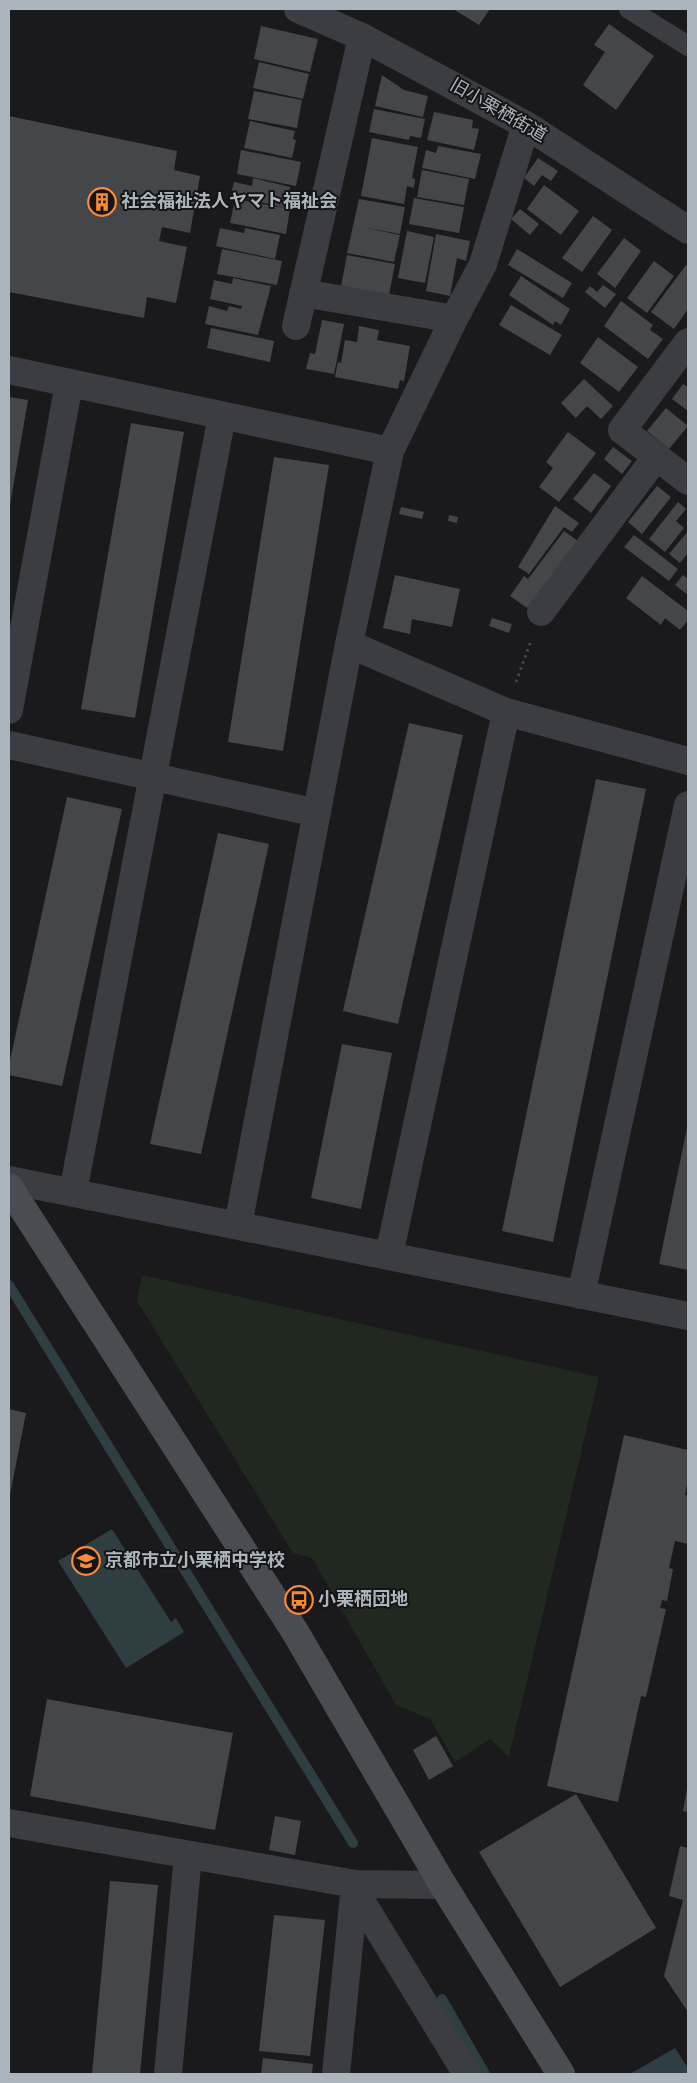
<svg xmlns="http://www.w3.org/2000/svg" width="697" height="2083" font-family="'Alegreya Sans','Noto Sans JP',sans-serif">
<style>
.green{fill:#20281f}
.water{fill:#2f3e41}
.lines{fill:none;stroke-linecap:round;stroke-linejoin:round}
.stream{stroke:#2f3e41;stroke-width:10}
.building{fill:#444649}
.path{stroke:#414549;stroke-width:3;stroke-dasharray:2.5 4;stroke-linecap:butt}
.lane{stroke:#3b3d42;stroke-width:20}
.street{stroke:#3b3d42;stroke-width:28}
.secondary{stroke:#494d52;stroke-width:28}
.labels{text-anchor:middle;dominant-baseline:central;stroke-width:4;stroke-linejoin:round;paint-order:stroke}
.street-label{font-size:18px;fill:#acb5bc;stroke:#151517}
.poi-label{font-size:18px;font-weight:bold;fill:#acb5bc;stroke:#151517;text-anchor:start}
</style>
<rect width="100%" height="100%" fill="#1a1a1c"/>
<!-- green -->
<path class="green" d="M142,1275L599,1377L509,1757L490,1739L455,1762L430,1719L396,1705L312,1558L293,1553L137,1301Z"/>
<!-- water -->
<path class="water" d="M112,1529L171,1622L176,1618L184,1632L126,1668L58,1561Z
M675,2048L688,2068V2074H630Z"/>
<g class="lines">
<!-- stream -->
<path class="stream" d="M9,1285L353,1843
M442,1999L485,2074"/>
</g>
<!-- building -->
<path class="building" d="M453,9H490L479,25Z
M609,24L654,56L616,110L583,85L605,52L594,45Z
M261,26L318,39L310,72L254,59Z
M259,62L309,74L303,99L253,88Z
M382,75L404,90L428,96L423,117L375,106Z
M254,91L302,100L297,128L248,119Z
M374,109L425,119L421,138L410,136L409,140L369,132Z
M434,112L473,120L472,128L479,129L474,150L427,140Z
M9,116L177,151L174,170L200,176L190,233L162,227L159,241L187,247L176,303L147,297L144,318L9,292Z
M250,121L295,131L293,139L296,140L292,158L244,148Z
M372,138L418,147L412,178L415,179L414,188L407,186L404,204L361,196Z
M438,146L481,154L475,179L422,168L426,150L436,153Z
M241,150L301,162L296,186L237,174Z
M538,158L558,171L551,181L542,175L534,186L524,178Z
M422,170L469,179L464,205L417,197Z
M253,178L290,187L285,208L231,195L234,182L252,186Z
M544,185L579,211L561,235L527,209Z
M414,198L464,207L459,233L409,224Z
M235,199L290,209L286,234L230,223Z
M359,199L405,207L400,234L362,227L400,235L394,262L347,253Z
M520,209L539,224L530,235L511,219Z
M593,216L612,230L582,272L562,258Z
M220,228L244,233L245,228L280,235L275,259L216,246Z
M407,231L434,237L425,283L398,278Z
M436,234L470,241L466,261L457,258L450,296L426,291Z
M624,238L641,251L615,288L597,274Z
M222,249L282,261L277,285L217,274Z
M517,249L572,283L563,298L508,265Z
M347,255L395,264L389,295L341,286Z
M654,261L674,276L647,313L627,298Z
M686,265L688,267V309L674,329L651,312Z
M521,276L570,309L561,325L555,321L553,325L509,295Z
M233,278L271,286L258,335L205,324L209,306L227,311L229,306L241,309L242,306L210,299L214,280L232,284Z
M603,285L616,294L605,308L585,292L590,286L597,292Z
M621,301L653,325L650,330L663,339L648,359L604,326Z
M511,305L562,335L550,355L499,325Z
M322,320L344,324L334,374L306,369L310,353L315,354Z
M359,326L379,330L377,340L410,346L404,381L400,380L398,389L335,377L338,362L341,363L345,340L357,342Z
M211,328L274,341L270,362L207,348Z
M598,337L638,367L619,392L580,363Z
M584,379L613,406L601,419L587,406L576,418L561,403Z
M683,384L688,387V411L672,399Z
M9,397L28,400L10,505H9Z
M666,408L688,426L669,449L647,431Z
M131,423L184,432L135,718L81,709Z
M568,432L596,453L559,502L539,487L553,468L546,462Z
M613,447L632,461L622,474L604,459Z
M274,457L329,465L283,751L228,742Z
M594,473L611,486L591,513L573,499Z
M657,486L671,497L642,534L628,522Z
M678,502L686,509L676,521L684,528L665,552L649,539Z
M555,506L579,523L572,532L564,527L529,574L518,567Z
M401,507L424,512L422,519L399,514Z
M449,515L458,517L457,523L448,521Z
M564,531L578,541L527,608L510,596L524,576L528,579Z
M688,531V553L680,563L669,554Z
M634,535L678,569L669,581L624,547Z
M395,575L460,589L452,627L412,619L410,634L383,628Z
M683,575L688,579V595L675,585Z
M642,576L688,611V620L680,630L665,618L661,625L626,598Z
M492,618L512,624L509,633L489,626Z
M409,723L463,735L398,1024L343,1011Z
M596,779L646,789L553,1242L502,1231Z
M67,797L122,809L62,1086L9,1075V1065Z
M218,833L269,844L201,1154L150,1144Z
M342,1044L392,1053L361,1209L311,1198Z
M687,1128H688V1270L659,1264Z
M9,1409L26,1413L10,1495H9Z
M624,1435L688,1450V1479L685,1495L688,1496V1544L675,1541L669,1568L673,1569L667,1601L662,1600L660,1608L666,1609L646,1697L641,1696L618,1802L547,1786Z
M47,1699L233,1733L215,1830L30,1796Z
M436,1736L453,1766L429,1780L413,1750Z
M687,1789H688V1812L683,1811Z
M576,1794L656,1928L560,1987L479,1852Z
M275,1816L301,1821L295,1855L269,1850Z
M680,1846L688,1848V2012L664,1976L683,1900L669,1896Z
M110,1881L158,1885L140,2074H92Z
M274,1915L325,1920L310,2056L259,2051Z
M263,2058L313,2064L312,2074H261Z"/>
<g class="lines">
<!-- path -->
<path class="path" d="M516,682L531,641"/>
<!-- lane -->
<path class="lane" d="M629,9L688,46"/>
<!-- street -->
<path class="street" d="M298,9L362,37L526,125L688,230
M303,293L454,319
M296,326L362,37
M688,342L622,430L688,481
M9,370L390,451
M541,612L656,457
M349,644L506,712L688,761
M9,710L69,384
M9,745L317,813
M9,1180L688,1316
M73,1192L222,416
M238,1225L349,644L390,451L454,319L483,264L526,125
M389,1255L506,712
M581,1295L688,805
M9,1823L355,1884L443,1885
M355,1891L467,2074
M168,2074L188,1855
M336,2074L355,1885"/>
<!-- secondary -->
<path class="secondary" d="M9,1187L294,1630L443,1885L561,2074"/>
</g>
<!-- icons -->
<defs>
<symbol id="building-ring" viewBox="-11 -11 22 22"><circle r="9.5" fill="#151517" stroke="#fa8a35" stroke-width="1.5"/><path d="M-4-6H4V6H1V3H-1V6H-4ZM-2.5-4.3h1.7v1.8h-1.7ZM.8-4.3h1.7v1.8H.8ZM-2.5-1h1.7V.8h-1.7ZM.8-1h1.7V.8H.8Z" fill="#fa8a35"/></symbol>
<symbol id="school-ring" viewBox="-11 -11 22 22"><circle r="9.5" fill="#151517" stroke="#fa8a35" stroke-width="1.5"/><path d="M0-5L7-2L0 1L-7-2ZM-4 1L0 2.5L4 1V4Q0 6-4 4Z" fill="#fa8a35"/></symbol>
<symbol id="bus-ring" viewBox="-11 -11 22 22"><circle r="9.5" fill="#151517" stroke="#fa8a35" stroke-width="1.5"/><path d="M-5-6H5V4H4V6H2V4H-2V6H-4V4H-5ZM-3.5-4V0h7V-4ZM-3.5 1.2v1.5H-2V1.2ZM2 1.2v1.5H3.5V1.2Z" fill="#fa8a35"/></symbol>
</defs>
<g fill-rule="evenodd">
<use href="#building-ring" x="86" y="186" width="32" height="32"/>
<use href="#school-ring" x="70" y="1545" width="32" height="32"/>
<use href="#bus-ring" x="283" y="1584" width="32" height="32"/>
</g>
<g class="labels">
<!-- street labels -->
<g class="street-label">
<text transform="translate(498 111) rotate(30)">旧小栗栖街道</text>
</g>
<!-- poi labels -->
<g class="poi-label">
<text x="121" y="202">社会福祉法人ヤマト福祉会</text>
<text x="105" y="1561">京都市立小栗栖中学校</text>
<text x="318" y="1600">小栗栖団地</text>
</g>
</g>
<!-- border -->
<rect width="697" height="2083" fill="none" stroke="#acb5bc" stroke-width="20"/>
</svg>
